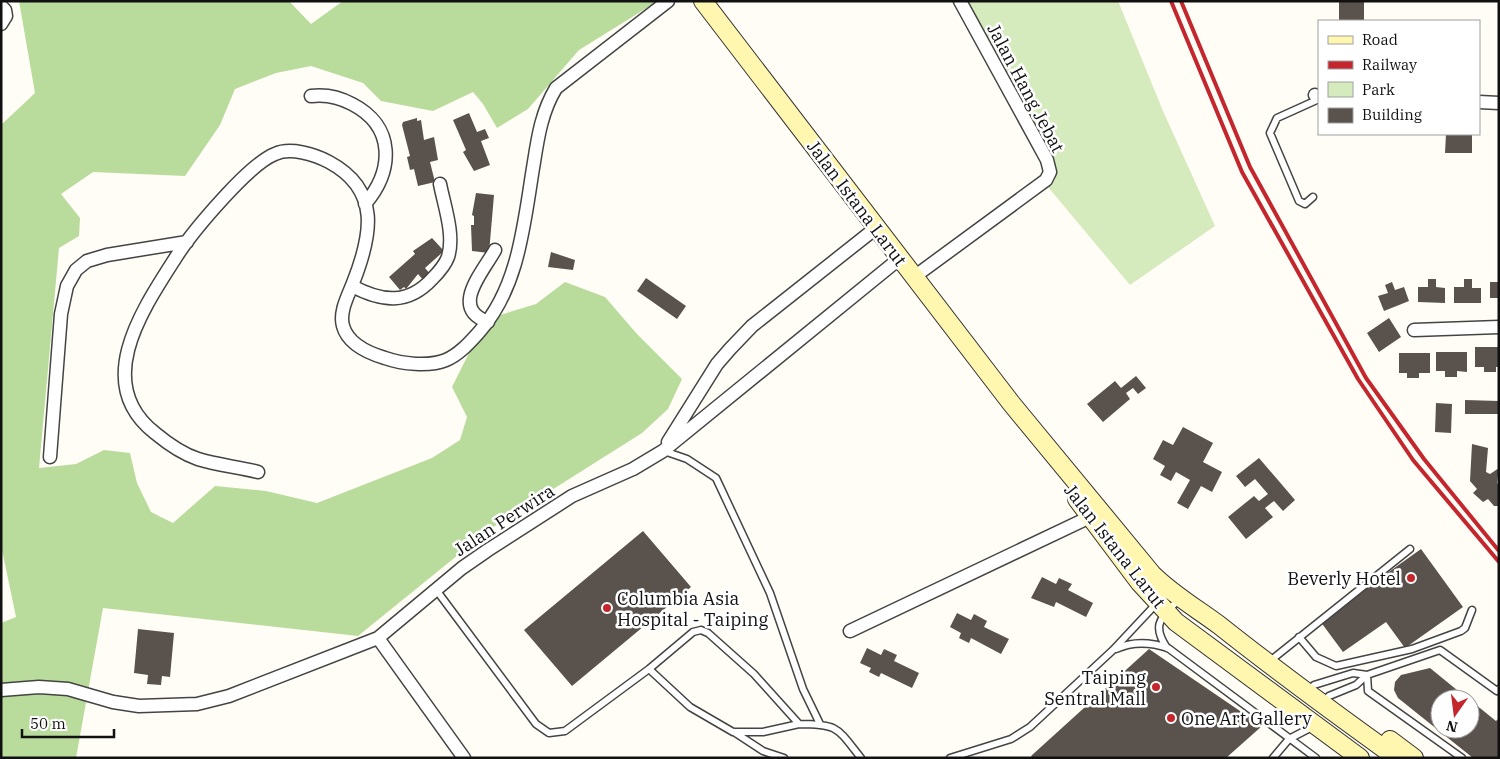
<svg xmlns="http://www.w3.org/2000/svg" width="1500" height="759" font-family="'IBM Plex Serif',serif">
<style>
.green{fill:#d5ebbd}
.forest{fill:#b9dc9c}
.building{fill:#5a524d}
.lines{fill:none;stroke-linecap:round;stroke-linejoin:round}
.lane-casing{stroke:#444;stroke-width:9}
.street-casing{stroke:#444;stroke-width:15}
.secondary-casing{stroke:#333;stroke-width:20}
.lane{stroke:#fff;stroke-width:6}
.street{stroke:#fff;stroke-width:12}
.secondary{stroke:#fff6b0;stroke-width:18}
.rail{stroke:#c4262e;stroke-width:4}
.poi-dot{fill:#c4262e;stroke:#fff;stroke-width:2}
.labels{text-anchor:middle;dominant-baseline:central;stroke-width:5;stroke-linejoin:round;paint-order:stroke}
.street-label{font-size:18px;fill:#111;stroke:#fff}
.poi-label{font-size:18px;fill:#111;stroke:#fff;text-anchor:end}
</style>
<rect width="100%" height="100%" fill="#fffdf5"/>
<!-- green -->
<path class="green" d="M962,1H1118L1163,111L1215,226L1130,285L1048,187L1055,180L1054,163Z"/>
<!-- forest -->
<path class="forest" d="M19,1H289L311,24L343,1H658L579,50L528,109L497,128L483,104L473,92L433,111L381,101L363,83L311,66L276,73L235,89L220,125L185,176L93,172L61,194L80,218L79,236L59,248L39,468L76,464L104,450L130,453L137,483L151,512L173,523L215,486L266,491L317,503L432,458L460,440L467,417L452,387L470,351L497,316L536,304L565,282L605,297L637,334L682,379L668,409L642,433L490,529L358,636L103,608L76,758H1V623L16,617L1,545V125L35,93Z"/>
<!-- building -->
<path class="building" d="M1339,1H1364V20H1339Z
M469,113L477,132L485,129L489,138L481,141L490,165L474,171L463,152L466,150L453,120Z
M417,118V121L421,120L424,140L434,137L438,160L430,162L435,182L418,186L414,169L410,170L407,157L410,156L402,125L403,122Z
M1446,134H1472V153H1445Z
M476,193L494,195L489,253L472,251L471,225H474V216L472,215Z
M432,238L444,251L425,268L431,275L424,281L418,274L406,289L404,287L400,290L389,277L415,254L413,251Z
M551,252L575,260L573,270L548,267Z
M646,278L686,306L677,319L637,291Z
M1428,279H1436V287L1445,288V303L1418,302V287H1428Z
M1464,279H1472V288H1481V303H1454V287H1464Z
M1392,282L1395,290L1404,287L1409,301L1384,311L1378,296L1388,293L1385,285Z
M1490,282H1499V298H1490Z
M1389,318L1401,337L1379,352L1367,333Z
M1475,347H1499V367H1496V372H1484V367H1475Z
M1436,352H1467V372L1457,371V377H1445V371H1436Z
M1399,353H1430V373H1419V378H1407V373H1399Z
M1136,376L1146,388L1138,394L1133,388L1126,393L1130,399L1103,422L1087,404L1115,381L1121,388Z
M1465,400L1499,401V414H1465Z
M1436,403L1452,404L1451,433L1435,432Z
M1183,427L1213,443L1203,462L1222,472L1212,492L1201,486L1188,509L1177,503L1190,480L1176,472L1171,481L1160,475L1165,466L1153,459L1163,440L1173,445Z
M1472,444L1488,448L1486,472L1490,474L1499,468L1497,483L1499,485V506H1494L1488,499L1483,502L1473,493L1477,489L1470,481Z
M1259,458L1295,500L1283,511L1274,501L1265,508L1273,517L1246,539L1228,517L1254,496L1259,501L1268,494L1255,479L1245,487L1236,476Z
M643,531L691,587L572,686L524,630Z
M1421,549L1463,607L1405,648L1386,622L1343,652L1320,621Z
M1042,577L1056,584L1059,578L1072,584L1068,590L1093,603L1086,617L1056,602L1054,607L1031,598Z
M957,613L971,620L974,614L987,621L984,627L1009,639L1001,654L971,638L969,643L959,638L961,633L950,627Z
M138,629L174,633L170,677L162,676L161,685L147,684L148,675L134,673Z
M867,648L881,655L884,649L897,655L894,661L919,673L912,688L881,673L879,677L869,672L871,668L860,663Z
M1149,649L1262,726L1226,758H1033L1031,756Z
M1430,668L1468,699H1440V729H1470V700L1496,721L1499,718V758H1473L1398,698L1394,690L1395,682L1401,675Z"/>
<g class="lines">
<defs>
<path id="lane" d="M1313,197L1305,204L1299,201L1270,133L1277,118L1319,99
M664,451L687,459L716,478L770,593L803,689L820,724
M437,591L536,724L549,733L565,731L649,669L693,632L701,630L708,633L754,674L799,724C839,724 837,728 861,758
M1299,637L1316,657L1336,666L1412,649L1461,631L1465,628L1472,610
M1167,648C1150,623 1163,617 1180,598
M1116,649C1133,641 1150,642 1168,648L1316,758
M1275,657L1410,549
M649,669L690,707L733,732H763L799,724
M1367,675L1368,691L1462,758
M1314,685L1353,673L1367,675
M1329,696L1356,685L1367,675L1440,650L1497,691L1499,689
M734,732L763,751L784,758
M950,758L1011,739L1030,727L1113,650L1157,603
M1273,758L1289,739L1312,727"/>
<path id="street" d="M1,6L5,10L6,16L1,24
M1315,95L1319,96
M311,96C326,94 339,97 352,104C395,126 394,170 365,204
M1479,102L1499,103
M914,277L1046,180L1050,172L1047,160L960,1
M352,286C382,302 408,305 432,279C438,273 445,265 448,257C455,235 444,205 440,184
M488,322C449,308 483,272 495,250
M1414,330L1499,327
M668,442L717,364L730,349L752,326L876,228
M50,457L61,314L67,286L76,270L87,261L107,255L187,242
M258,472C239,467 217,465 198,459C183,454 167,443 155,433C90,382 145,306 178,254C194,230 249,164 275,154C290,147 314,154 329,162C381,190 372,235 353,283C348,296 339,312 343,326C348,344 368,353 385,358C402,364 429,367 446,360C460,354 470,342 480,331C520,285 524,221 534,162C538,136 542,111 556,88L668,1
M850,631L1090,517
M378,638L464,758
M1,690L39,687L68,689L113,702L139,706L197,704L229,696L378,638L462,568L488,550L572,496L633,469L663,451L899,259"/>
<path id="secondary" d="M703,1L1011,403L1152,574C1172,594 1196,608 1219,625C1277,671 1337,715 1397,758
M1077,499L1140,583L1176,622L1360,758
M1390,740L1414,758"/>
</defs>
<!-- lane casing -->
<use href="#lane" class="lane-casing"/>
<!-- street casing -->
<use href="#street" class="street-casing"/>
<!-- secondary casing -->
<use href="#secondary" class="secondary-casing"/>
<!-- lane -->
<use href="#lane" class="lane"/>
<!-- street -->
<use href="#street" class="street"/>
<!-- secondary -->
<use href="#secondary" class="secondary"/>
<!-- rail -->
<path class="rail" d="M1171,1L1242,172L1358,379L1413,460L1499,562
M1181,1L1250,167L1366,378L1424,459L1499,551"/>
</g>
<!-- markers -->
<g class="poi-dot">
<circle cx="1411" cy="578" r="5"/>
<circle cx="607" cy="608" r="5"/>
<circle cx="1156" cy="687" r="5"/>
<circle cx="1171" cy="718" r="5"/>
</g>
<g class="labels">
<!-- street labels -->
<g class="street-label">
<text transform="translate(1026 88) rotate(62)">Jalan Hang Jebat</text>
<text transform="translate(857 203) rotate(53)">Jalan Istana Larut</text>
<text transform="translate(504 520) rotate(-33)">Jalan Perwira</text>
<text transform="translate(1115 546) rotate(52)">Jalan Istana Larut</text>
</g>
<!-- poi labels -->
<g class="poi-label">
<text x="1401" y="578">Beverly Hotel</text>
<text x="617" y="598" text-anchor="start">Columbia Asia<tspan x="617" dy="21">Hospital - Taiping</tspan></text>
<text x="1146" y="677">Taiping<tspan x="1146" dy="21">Sentral Mall</tspan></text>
<text x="1181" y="718" text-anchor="start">One Art Gallery</text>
</g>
</g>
<!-- border -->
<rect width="1500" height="759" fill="none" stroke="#111111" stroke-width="5"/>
<!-- legend -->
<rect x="1318" y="20" width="162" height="115" fill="#ffffff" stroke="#a0a0a0"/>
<rect x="1328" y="36" width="25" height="8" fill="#fff6b0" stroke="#a0a0a0"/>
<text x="1362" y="45" font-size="15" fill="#111111">Road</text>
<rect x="1328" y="61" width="25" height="8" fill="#c4262e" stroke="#a0a0a0"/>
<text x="1362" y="70" font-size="15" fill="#111111">Railway</text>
<rect x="1328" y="82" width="25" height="15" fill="#d5ebbd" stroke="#a0a0a0"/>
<text x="1362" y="95" font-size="15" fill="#111111">Park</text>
<rect x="1328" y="108" width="25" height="15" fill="#5a524d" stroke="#a0a0a0"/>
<text x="1362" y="120" font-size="15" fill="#111111">Building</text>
<!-- north arrow -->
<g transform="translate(1455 714) rotate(194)"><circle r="24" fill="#ffffff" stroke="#a0a0a0"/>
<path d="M0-4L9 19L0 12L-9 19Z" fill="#c4262e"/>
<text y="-8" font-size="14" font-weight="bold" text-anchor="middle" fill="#111111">N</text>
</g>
<!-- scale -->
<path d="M22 729v8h92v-8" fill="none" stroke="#111111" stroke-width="2.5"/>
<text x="30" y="729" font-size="15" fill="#111111" stroke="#ffffff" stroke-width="4" paint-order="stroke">50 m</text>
</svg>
